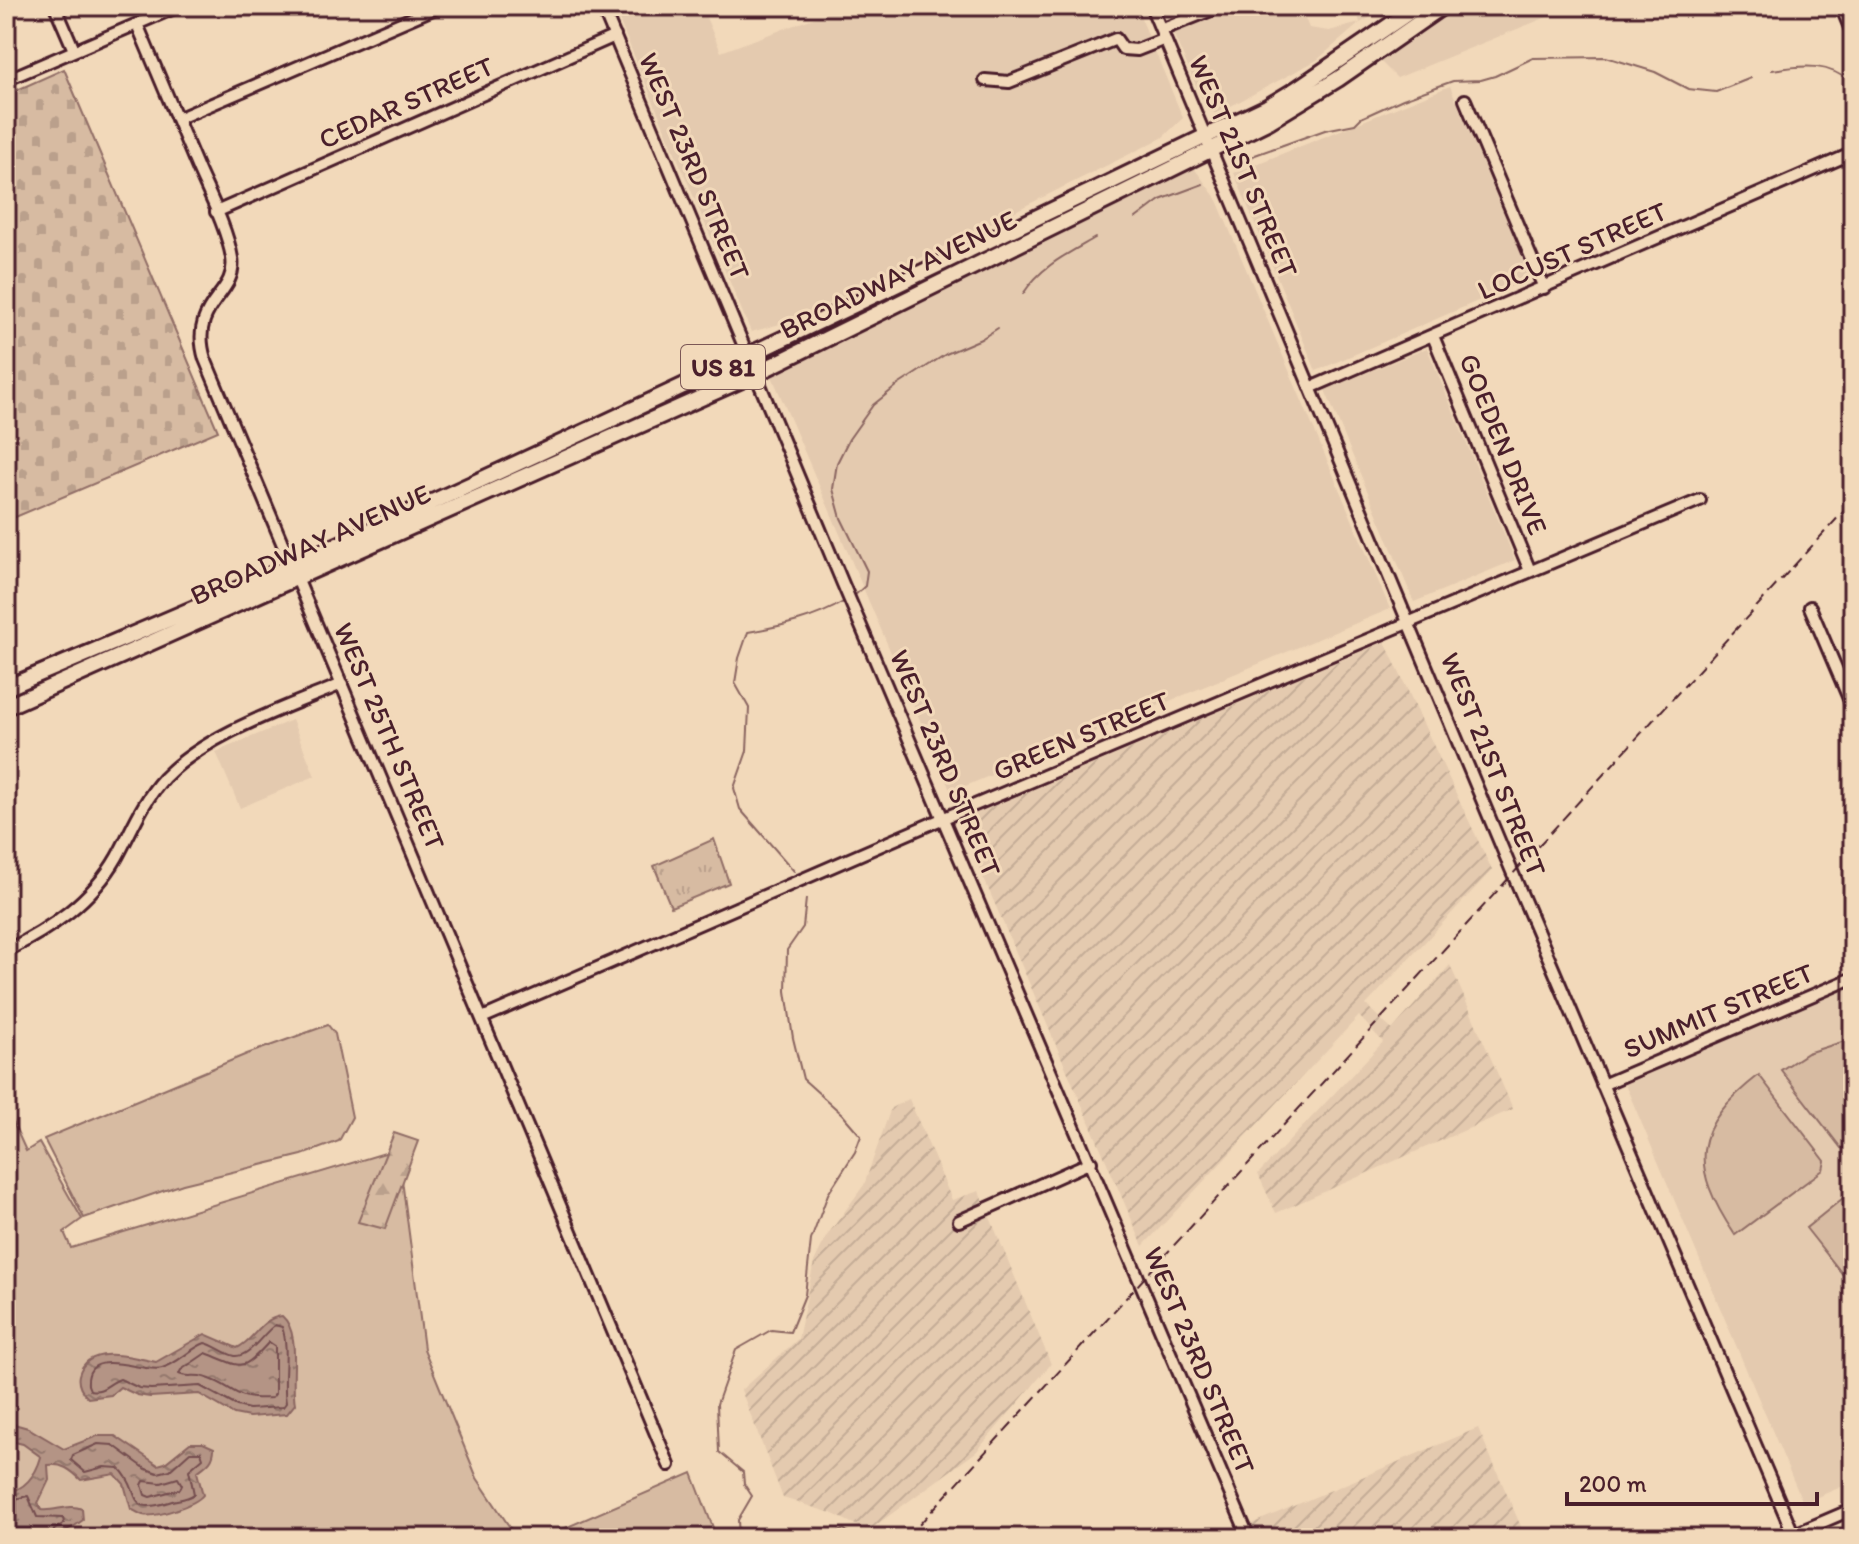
<svg xmlns="http://www.w3.org/2000/svg" width="1859" height="1544" font-family="Itim,sans-serif">
<style>
.built{fill:#e4caaf}
.industrial{fill:url(#industrial-furrows)}
.grass{fill:#d7bba2;stroke:#906d66;stroke-width:2}
.forest{fill:url(#forest-firs);stroke:#906d66;stroke-width:2}
.cemetery{fill:url(#cemetery-stones);stroke:#906d66;stroke-width:2}
.park{fill:url(#park-tufts);stroke:#906d66;stroke-width:2}
.water{fill:url(#water-ripples);stroke:#8a6561;stroke-width:2}
.lines{fill:none;stroke-linecap:round;stroke-linejoin:round}
.shore{stroke:#744e4f;stroke-width:2}
.stream{stroke:#8a6561;stroke-width:2}
.minor-casing{stroke:#4a1f2b;stroke-width:16}
.highway-casing{stroke:#4a1f2b;stroke-width:20}
.minor{stroke:#f2d9ba;stroke-width:10}
.highway{stroke:#f2d9ba;stroke-width:14}
.rail{stroke:#4a1f2b;stroke-width:2;stroke-dasharray:12 6;stroke-linecap:butt}
.labels{text-anchor:middle;dominant-baseline:central;stroke-width:6;stroke-linejoin:round;paint-order:stroke}
.shield{fill:#f2d9ba;stroke:#7c5756;stroke-width:2}
.shield-label{font-size:26px;font-weight:bold;fill:#4a1f2b}
.street-label{font-size:28px;fill:#4a1f2b;stroke:#f2d9ba}
</style>
<defs>
<pattern id="industrial-furrows" width="10" height="10" patternUnits="userSpaceOnUse" patternTransform="scale(2)"><rect width="10" height="10" fill="#e4caaf"/><path d="M-1 1l2-2M0 10L10 0M9 11l2-2" fill="none" stroke="#c5ad97"/></pattern>
<pattern id="forest-firs" width="22" height="20" patternUnits="userSpaceOnUse" patternTransform="scale(2)"><rect width="22" height="20" fill="#d7bba2"/><path d="M5 1l3.5 6h-7zM16 11l3.5 6h-7z" fill="#baa08c"/></pattern>
<pattern id="cemetery-stones" width="16" height="16" patternUnits="userSpaceOnUse" patternTransform="scale(2)"><rect width="16" height="16" fill="#d7bba2"/><path d="M2 7V4a2 2 0 0 1 4 0v3zM10 15v-3a2 2 0 0 1 4 0v3z" fill="#baa08c"/></pattern>
<pattern id="park-tufts" width="24" height="20" patternUnits="userSpaceOnUse" patternTransform="scale(2)"><rect width="24" height="20" fill="#d7bba2"/><path d="M3 7l-1-3M5 7V3M7 7l1-3M15 17l-1-3M17 17v-4M19 17l1-3" fill="none" stroke="#baa08c"/></pattern>
<pattern id="water-ripples" width="26" height="14" patternUnits="userSpaceOnUse" patternTransform="scale(2)"><rect width="26" height="14" fill="#b49485"/><path d="M2 4q2-2 4 0t4 0M15 11q2-2 4 0t4 0" fill="none" stroke="#94786d"/></pattern>
</defs>
<rect width="100%" height="100%" fill="#f2d9ba"/>
<filter id="ink" filterUnits="userSpaceOnUse"><feTurbulence type="fractalNoise" baseFrequency=".0125" numOctaves="2"/><feDisplacementMap in="SourceGraphic" scale="16" xChannelSelector="R" yChannelSelector="G"/><feConvolveMatrix kernelMatrix="1 2 1 2 8 2 1 2 1" color-interpolation-filters="sRGB"/></filter>
<g filter="url(#ink)">
<!-- built -->
<path class="built" d="M613,6H701L721,52L846,6H879L889,14L908,6H1136L1183,118L1162,138L798,319L751,332Z
M1161,6H1300L1309,28L1329,31L1360,23L1356,6H1390L1360,23L1317,60L1216,114L1206,108Z
M1451,6H1574L1397,78L1379,60L1422,25Z
M1450,86L1531,278L1316,371L1234,173Z
M1194,168L1216,198L1390,609L951,792L771,374Z
M1427,348L1515,560L1414,602L1325,390Z
M292,720L315,776L240,808L216,752Z
M1853,986V1482L1803,1503L1625,1084Z"/>
<!-- industrial -->
<path class="industrial" d="M1385,642L1492,870L1366,1005L1392,1030L1450,965L1513,1109L1276,1213L1258,1174L1383,1042L1359,1016L1143,1246L959,821Z
M909,1099L952,1200L979,1191L1051,1364L976,1452L868,1531L831,1513L783,1498L741,1390L798,1339L814,1262L826,1237L864,1185L891,1108Z
M1478,1428L1526,1538H1257L1251,1524Z"/>
<!-- grass -->
<path class="grass" d="M328,1025L335,1034L352,1117L339,1141L302,1155L183,1184L84,1218L44,1139L247,1054Z
M1848,1040L1853,1041V1147L1850,1149L1841,1148L1781,1070L1807,1053Z
M1759,1075L1825,1161L1823,1170L1735,1235C1688,1165 1692,1127 1759,1075Z
M6,1107L26,1151L39,1143L82,1219L64,1232L71,1248L398,1149L424,1349L477,1478L517,1538H6Z
M1853,1190V1269L1844,1276L1806,1228Z
M692,1473L717,1538H542Z"/>
<!-- forest -->
<path class="forest" d="M394,1133L418,1141L385,1229L358,1222Z"/>
<!-- cemetery -->
<path class="cemetery" d="M64,69L218,431L6,521V95Z"/>
<!-- park -->
<path class="park" d="M714,839L729,883L671,907L654,866Z"/>
<!-- water -->
<path class="water" d="M282,1316C302,1333 290,1378 295,1404L287,1414L249,1417L234,1414L199,1394L150,1397L137,1395L120,1387L111,1395L88,1398C82,1393 77,1384 79,1375C87,1343 134,1357 156,1362L205,1334L237,1348C255,1340 260,1318 282,1316Z
M14,1424L28,1428L64,1449L97,1436H115L158,1465L165,1463L190,1443H203L214,1448C214,1461 206,1465 197,1472L203,1495C195,1505 156,1518 143,1515C139,1514 135,1511 131,1509L124,1484L115,1474L81,1480C71,1470 62,1463 48,1465L49,1480L38,1503L41,1510C55,1512 69,1503 82,1509L83,1520C60,1538 30,1544 6,1529V1492C24,1491 36,1475 41,1457L23,1444L6,1440V1427Z"/>
<g class="lines">
<!-- shore -->
<path class="shore" d="M275,1325L282,1327C290,1350 282,1378 286,1403L283,1407L249,1409L237,1406L200,1386L151,1389L139,1388L120,1379C108,1383 104,1393 90,1390L88,1385C85,1344 144,1374 162,1368C178,1364 189,1349 205,1343C215,1345 224,1354 235,1356C250,1357 263,1333 275,1325Z
M269,1342L275,1346V1394L272,1398C231,1401 236,1386 204,1377C195,1374 187,1378 179,1374L181,1370L206,1353C243,1367 240,1374 269,1342Z
M98,1444L113,1445L146,1469L158,1473L170,1470L190,1452H201L203,1458L189,1470L194,1494C186,1500 178,1499 169,1502C124,1516 143,1491 119,1468L104,1467L85,1472L71,1460L73,1455Z
M178,1478L182,1485L180,1489L150,1497L145,1495L142,1485L144,1481L161,1483Z
M6,1501L28,1496L37,1517L63,1518L64,1523L54,1530L52,1538"/>
<!-- stream -->
<path class="stream" d="M1772,70C1803,65 1829,62 1853,84
M1237,167L1255,155L1325,130L1355,124L1361,118L1403,99L1453,81L1481,80L1495,76L1533,58L1606,57L1655,72L1688,89L1716,92L1751,78
M1136,218L1160,200L1203,184
M1023,294C1041,266 1067,254 1095,238
M854,596L865,586L867,571L841,518L833,489L837,463L849,439L873,405L898,385L946,354L981,339L998,328
M794,871L740,809L734,788L747,751L749,708L735,683L739,658L748,632C782,626 815,619 845,601
M739,1538L738,1520L752,1496L744,1484L743,1472L719,1452L717,1404L736,1350L771,1330L790,1332L805,1295L811,1240L828,1194L855,1152L861,1136L842,1114L803,1079L793,1038L786,991L787,950L803,927L806,899
M831,1538L830,1536L844,1529L854,1538"/>
<defs>
<path id="minor" d="M55,6L74,50
M602,6L843,584L1249,1538
M1151,6L1513,874L1795,1538
M1841,6L1853,35
M137,24C158,73 178,122 199,171C211,198 227,229 232,258C238,297 188,301 205,359L669,1465
M1161,30L1221,6
M6,80L179,6
M985,80L1009,82L1116,39L1123,49L1137,50L1165,39
M1465,100L1544,288
M177,119L440,6
M216,212L615,36
M1433,336L1530,571
M1310,388L1853,153
M1810,607L1853,708
M6,951C50,929 92,901 117,857C132,830 142,802 164,778C208,733 285,708 342,684
M482,1018L944,818L1700,500
M1602,1085L1853,978
M959,1221L1091,1162
M1785,1538L1853,1509"/>
<path id="highway" d="M6,688C102,647 198,608 293,565C600,428 903,282 1206,136L1267,107L1295,90L1418,6
M6,707L757,373L1269,121L1338,79L1443,6"/>
</defs>
<!-- minor casing -->
<use href="#minor" class="minor-casing"/>
<!-- highway casing -->
<use href="#highway" class="highway-casing"/>
<!-- minor -->
<use href="#minor" class="minor"/>
<!-- highway -->
<use href="#highway" class="highway"/>
<!-- rail -->
<path class="rail" d="M907,1538L1853,501"/>
</g>
</g>
<g class="labels">
<!-- shield labels -->
<rect class="shield" x="681" y="345" width="84" height="44" rx="6"/>
<g class="shield-label">
<text x="723" y="367">US 81</text>
</g>
<!-- street labels -->
<g class="street-label">
<text transform="translate(406 102) rotate(-24)">CEDAR STREET</text>
<text transform="translate(695 166) rotate(67)">WEST 23RD STREET</text>
<text transform="translate(1244 166) rotate(67)">WEST 21ST STREET</text>
<text transform="translate(1572 250) rotate(-24)">LOCUST STREET</text>
<text transform="translate(898 274) rotate(-26)">BROADWAY AVENUE</text>
<text transform="translate(1504 444) rotate(68)">GOEDEN DRIVE</text>
<text transform="translate(310 544) rotate(-24)">BROADWAY AVENUE</text>
<text transform="translate(1081 735) rotate(-23)">GREEN STREET</text>
<text transform="translate(390 736) rotate(67)">WEST 25TH STREET</text>
<text transform="translate(946 763) rotate(67)">WEST 23RD STREET</text>
<text transform="translate(1494 764) rotate(68)">WEST 21ST STREET</text>
<text transform="translate(1718 1010) rotate(-23)">SUMMIT STREET</text>
<text transform="translate(1200 1360) rotate(67)">WEST 23RD STREET</text>
</g>
</g>
<!-- margin -->
<rect width="1859" height="1544" fill="none" stroke="#f2d9ba" stroke-width="32"/>
<rect x="16" y="16" width="1827" height="1512" fill="none" stroke="#4a1f2b" stroke-width="3" filter="url(#ink)"/>
<!-- scale -->
<path d="M1567 1492v12h250v-12" fill="none" stroke="#4a1f2b" stroke-width="4"/>
<text x="1579" y="1492" font-size="24" fill="#4a1f2b" stroke="#f2d9ba" stroke-width="6" paint-order="stroke">200 m</text>
</svg>
